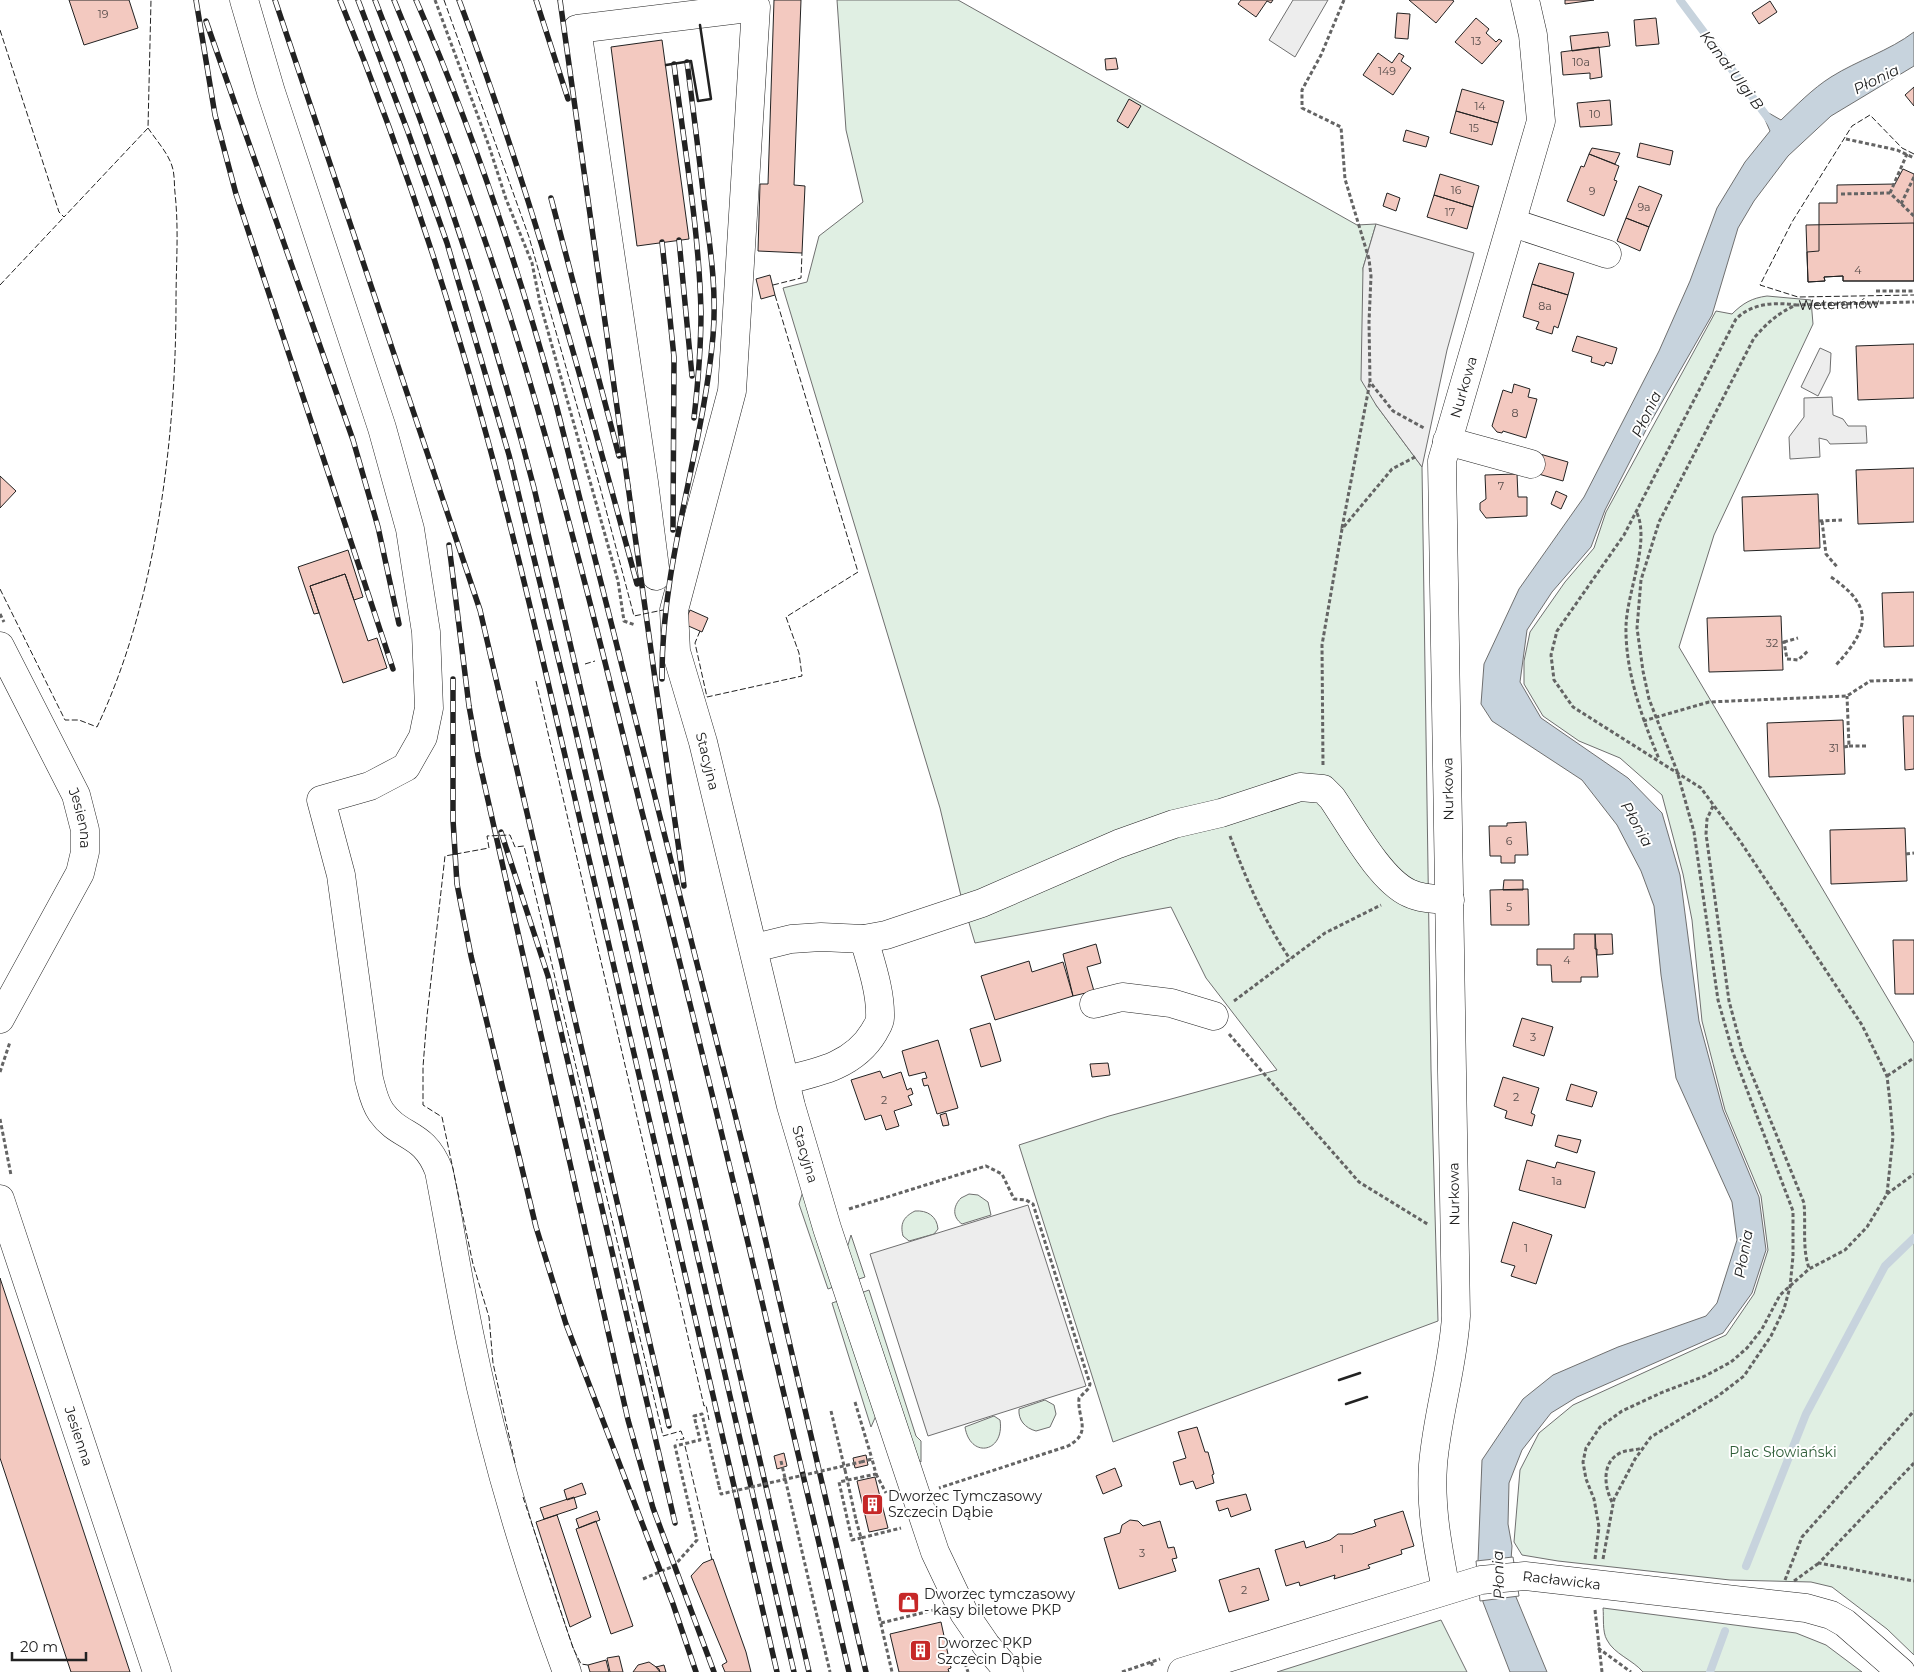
<svg xmlns="http://www.w3.org/2000/svg" width="1914" height="1672" font-family="Montserrat,sans-serif">
<style>
.green{fill:#e0efe3;stroke:#6f6f6f}
.parking{fill:#ededed;stroke:#6f6f6f}
.water{fill:#c7d3dd;stroke:#6f6f6f}
.pier{fill:#fff;stroke:#6f6f6f}
.lines{fill:none;stroke-linecap:round;stroke-linejoin:round}
.stream{stroke:#c7d3dd;stroke-width:8}
.building{fill:#f3c9c0;stroke:#222}
.minor-casing{stroke:#222;stroke-width:29}
.path{stroke:#646464;stroke-width:3;stroke-dasharray:4 2.5;stroke-linecap:butt}
.minor{stroke:#fff;stroke-width:28}
.rail-casing{stroke:#222;stroke-width:5.5}
.rail{stroke:#fff;stroke-width:4;stroke-dasharray:11;stroke-linecap:butt}
.path-bridge{stroke:#646464;stroke-width:3;stroke-dasharray:4 2.5;stroke-linecap:butt}
.fence{stroke:#222;stroke-width:1;stroke-dasharray:6 2.5;stroke-linecap:butt}
.wall{stroke:#222;stroke-width:2.5}
.labels{text-anchor:middle;dominant-baseline:central;stroke-width:4;stroke-linejoin:round;paint-order:stroke}
.number-label{font-size:11px;fill:#564c4a}
.street-label{font-size:14px;fill:#222;stroke:#fff}
.park-label{font-size:14px;fill:#2f5e38;stroke:#fff}
.poi-label{font-size:14px;fill:#222;stroke:#fff;text-anchor:start}
.water-label{font-size:15px;font-style:italic;fill:#222;stroke:#fff}
</style>
<rect width="100%" height="100%" fill="#fff"/>
<!-- green -->
<path class="green" d="M837,0H958L1357,225L1376,224L1363,268L1376,405L1422,467L1431,1069L1438,1321L1113,1442L1019,1145L1109,1116L1277,1070L1206,978L1171,907L975,943L961,896L940,808L783,288L807,282L819,236L863,202L846,130Z
M1767,296L1811,300L1813,324L1714,535L1679,647L1914,1043V1655L1887,1629L1832,1587L1811,1582L1730,1580L1558,1561L1522,1555L1514,1542L1520,1470L1539,1433L1573,1405L1726,1335L1754,1294L1768,1250L1761,1196L1725,1110L1702,1021L1692,920L1683,874L1662,795L1620,758L1579,741L1543,716L1524,684V661L1530,632L1565,582L1594,548L1606,512L1716,311L1732,314C1743,303 1752,298 1767,296Z
M804,1188L836,1286L828,1289L799,1204Z
M969,1194L978,1195L988,1202L991,1215L962,1224C952,1217 953,1206 961,1198Z
M915,1211C927,1210 937,1216 938,1229L934,1234L909,1241L903,1236C900,1224 903,1217 915,1211Z
M851,1235L865,1277L856,1280L847,1248Z
M869,1290L916,1436L921,1441V1462L916,1458L861,1293Z
M841,1300L878,1411L871,1427L832,1303Z
M1045,1400L1054,1405L1056,1414L1050,1427L1036,1431C1025,1428 1018,1420 1019,1409Z
M994,1416L1000,1420C1005,1453 970,1459 965,1427Z
M1603,1608L1796,1633L1826,1645L1862,1672H1643C1633,1660 1614,1654 1607,1640C1602,1632 1604,1617 1603,1608Z
M1441,1620L1467,1672H1277Z"/>
<!-- parking -->
<path class="parking" d="M1293,0H1328L1295,57L1269,40Z
M1376,224L1474,253L1447,350L1422,467L1376,405L1361,380L1363,268Z
M1820,348L1831,353L1830,372L1818,396L1801,387Z
M1832,397L1833,415L1843,419L1848,426H1866L1867,443L1830,444L1827,440L1819,438L1820,457L1790,459L1789,437L1804,417V398Z
M1028,1205L1086,1386L928,1436L870,1254Z"/>
<!-- water -->
<path class="water" d="M1914,32V66L1831,116L1788,156L1754,201L1738,228L1712,315L1646,430L1605,510L1591,547L1552,592L1527,630L1520,682L1541,718L1628,778L1662,813L1680,875L1699,1021L1723,1110L1759,1197L1766,1250L1752,1293L1723,1333L1577,1397L1551,1413L1522,1450L1509,1483L1508,1524L1512,1546L1511,1560L1516,1597L1547,1672H1510L1483,1602L1478,1561L1482,1460L1523,1399L1553,1375L1618,1347L1706,1316L1717,1303L1737,1240L1732,1202L1676,1078L1661,975L1654,906L1641,871L1617,825L1582,780L1492,721L1481,704L1484,664L1519,589L1584,497L1659,351L1690,281L1717,208L1745,162L1770,131L1763,115L1767,112L1781,120C1797,105 1812,89 1831,77C1858,60 1889,51 1914,32Z"/>
<!-- pier -->
<path class="pier" d="M1513,1557L1519,1596L1480,1601L1476,1561Z"/>
<g class="lines">
<!-- stream -->
<path class="stream" d="M1680,0L1771,122
M1746,1566L1806,1414L1885,1266L1914,1238
M1710,1672L1725,1631"/>
</g>
<!-- building -->
<path class="building" d="M69,0H129L138,28L84,45Z
M774,0H801L794,185L805,186L802,253L758,251L760,184H768Z
M1241,0H1273L1271,3L1267,1L1256,17L1238,4Z
M1409,0H1452L1454,1L1436,23Z
M1565,0H1594L1565,4Z
M1770,1L1777,12L1759,24L1752,13Z
M1397,13L1410,14L1408,39L1395,38Z
M1476,18L1489,29L1486,33L1496,42L1499,39L1502,41L1482,64L1455,42Z
M1656,18L1659,44L1636,46L1634,20Z
M1608,32L1610,46L1572,51L1570,36Z
M662,40L689,239L637,246L611,47Z
M1599,47L1602,77L1590,79V73L1563,75L1561,52Z
M1378,53L1392,63L1399,53L1404,56L1401,61L1411,68L1393,95L1363,75Z
M1116,58L1118,69L1106,70L1105,59Z
M1914,87V106L1905,95Z
M1462,89L1504,101L1498,123L1456,111Z
M1129,99L1141,106L1128,128L1117,121Z
M1610,100L1612,125L1580,127L1577,103Z
M1456,111L1498,123L1492,145L1450,133Z
M1406,130L1429,137L1426,147L1403,141Z
M1640,143L1673,151L1670,165L1637,157Z
M1592,148L1620,153L1615,164L1589,154Z
M1589,154L1619,166L1614,180L1617,181L1604,216L1567,201L1581,166L1584,167Z
M1903,169L1914,174V281H1843V276L1824,277L1825,281L1808,282L1807,252L1819,251V203H1837V185L1895,184Z
M1440,174L1479,186L1473,207L1434,195Z
M1639,186L1662,195L1649,227L1626,218Z
M1387,193L1400,198L1396,211L1383,206Z
M1434,195L1473,207L1467,229L1427,217Z
M1626,218L1649,227L1640,251L1617,241Z
M1914,223V281H1843V276L1824,277L1825,281L1808,282L1806,225Z
M1539,263L1574,273L1568,295L1532,284Z
M770,275L775,295L761,299L756,279Z
M1532,284L1568,295L1558,328L1554,326L1552,334L1536,329L1539,322L1523,317Z
M1577,336L1617,348L1612,364L1606,362L1604,366L1591,362L1592,357L1572,351Z
M1914,344V398L1858,400L1856,346Z
M1514,384L1530,389L1528,397L1537,399L1526,438L1503,431L1502,433L1497,432L1492,426L1503,390L1512,393Z
M1540,454L1568,462L1563,481L1535,473Z
M1914,468V522L1858,524L1856,470Z
M1517,474L1518,497H1527V516L1486,518L1480,510V503L1486,499L1485,475Z
M0,476L16,491L0,508Z
M1556,491L1567,496L1561,509L1551,504Z
M1818,494L1820,548L1744,551L1742,497Z
M348,550L363,597L354,600L345,574L310,586L319,613L314,614L298,567Z
M345,574L368,641L377,638L387,668L343,683L310,586Z
M1914,592V646L1884,647L1882,593Z
M690,610L708,618L702,632L684,624Z
M1781,616L1783,670L1709,672L1707,618Z
M1903,716H1914V769L1905,770Z
M1843,720L1845,774L1769,777L1767,723Z
M1526,822L1528,855H1515V863H1501V856H1490L1489,826H1507V823Z
M1905,828L1907,881L1831,884L1830,830Z
M1504,880H1523V890H1503Z
M1528,889L1529,925H1491L1490,890Z
M1574,934H1595L1598,977H1581V982H1552L1551,965H1537V949H1574Z
M1595,934H1612L1613,954L1597,955V949H1595Z
M1893,940H1914V994H1895Z
M1096,944L1101,963L1087,967L1094,991L1073,996L1063,954Z
M1029,961L1032,972L1063,962L1073,996L995,1020L981,976Z
M1522,1018L1553,1027L1544,1056L1513,1046Z
M990,1023L1001,1061L981,1067L970,1029Z
M938,1040L958,1108L937,1114L928,1085L924,1086L922,1079L927,1078L925,1072L909,1076L902,1051Z
M1108,1063L1110,1075L1092,1077L1090,1064Z
M880,1071L883,1078L901,1072L907,1090L911,1088L913,1094L908,1096L912,1105L894,1111L899,1126L886,1130L881,1115L865,1120L851,1080Z
M1503,1077L1539,1088L1531,1113L1535,1115L1532,1126L1505,1118L1507,1111L1494,1106Z
M1571,1084L1597,1092L1592,1107L1566,1100Z
M946,1113L949,1125L943,1126L940,1115Z
M1558,1135L1581,1140L1577,1153L1555,1146Z
M1527,1160L1555,1168L1557,1162L1595,1172L1585,1208L1519,1190Z
M1513,1222L1552,1235L1536,1284L1511,1276L1515,1266L1501,1262Z
M0,1278L130,1672H71L0,1458Z
M1197,1427L1205,1452H1208L1214,1474L1212,1475L1214,1483L1196,1489L1193,1481L1180,1485L1173,1462L1186,1458L1178,1432Z
M784,1453L787,1466L777,1469L774,1456Z
M866,1455L868,1465L855,1468L853,1458Z
M1115,1468L1122,1486L1103,1494L1096,1476Z
M875,1477L888,1528L869,1532L857,1481Z
M582,1483L586,1494L567,1500L564,1490Z
M1246,1494L1251,1510L1231,1517L1228,1508L1219,1511L1216,1501Z
M574,1497L577,1508L544,1519L540,1508Z
M597,1511L600,1520L579,1528L576,1519Z
M1403,1511L1414,1546L1401,1550L1402,1554L1368,1565L1370,1568L1334,1579L1335,1575L1300,1586L1299,1582L1286,1586L1275,1550L1304,1541L1306,1548L1330,1540L1338,1534H1352L1376,1526L1374,1520Z
M557,1515L591,1617L570,1627L536,1522Z
M1130,1520L1138,1521L1143,1526L1160,1521L1168,1548L1174,1547L1177,1558L1172,1559L1176,1571L1119,1589L1104,1538L1120,1533L1122,1525Z
M596,1521L633,1626L611,1634L576,1529Z
M713,1559L746,1652L751,1672H725L722,1665L727,1662L691,1576L703,1563Z
M1259,1568L1269,1600L1229,1612L1219,1580Z
M941,1622L951,1668L948,1669L949,1672H899L890,1634Z
M619,1656L623,1672H610L607,1658Z
M606,1660L609,1672H590L588,1665Z
M649,1662L659,1669L660,1672H633L638,1665Z
M664,1665L666,1672H660L656,1667Z"/>
<g class="lines">
<defs>
<g id="minor">
<path d="M244,0L271,92L382,428L410,529L426,632L429,708L423,737L406,767L370,786L321,800L341,875L369,1079C372,1090 374,1102 381,1112C400,1139 424,1131 439,1171C450,1228 459,1285 471,1342C494,1454 527,1564 567,1672"/>
<path d="M1513,223L1607,254"/>
<path d="M1447,441L1531,464"/>
<path id="s2" d="M656,576L644,482L577,29L756,7L732,391L674,610L676,651L703,742L791,1106L827,1228L935,1552L964,1613L986,1645L1009,1672"/>
<path id="s3" d="M0,646L76,795L85,830V852L80,873L0,1019"/>
<path d="M754,948L791,939L821,937L864,939L886,935L982,903L1118,844L1174,824L1221,813L1300,787L1323,789L1332,798C1350,824 1380,880 1409,893C1421,899 1436,899 1450,900"/>
<path d="M1094,1004L1122,997L1171,1003L1214,1016"/>
<path d="M786,1080C821,1072 855,1064 874,1032C876,1028 880,1023 880,1018C881,992 871,964 864,939"/>
<path id="s4" d="M0,1199L157,1672"/>
<path id="s5" d="M1446,1590C1438,1548 1430,1508 1433,1465C1437,1415 1453,1367 1456,1316L1442,461L1541,121L1533,35L1525,0"/>
<path id="s6" d="M1182,1672L1481,1580L1525,1576L1806,1608L1831,1615L1845,1623L1901,1672"/>
</g>
</defs>
<!-- minor casing -->
<use href="#minor" class="minor-casing"/>
<!-- path -->
<g class="path">
<path d="M435,0L489,146L506,199L532,263L540,303L618,581L624,621L635,625"/>
<path d="M1344,0L1321,55L1302,90V108L1341,127L1345,179L1369,259L1371,276L1369,322L1370,382L1393,411L1424,428"/>
<path d="M1846,139L1897,150L1914,158"/>
<path d="M1890,193L1907,154"/>
<path d="M1841,194L1890,193L1914,216"/>
<path d="M1901,204L1914,177"/>
<path d="M1876,291H1914"/>
<path d="M1637,513C1650,543 1627,592 1626,626C1625,671 1642,718 1659,759"/>
<path d="M1819,521L1842,520"/>
<path d="M1822,521L1826,554L1838,568"/>
<path d="M1342,528L1370,382"/>
<path d="M1831,577C1875,607 1869,629 1836,665"/>
<path d="M0,614L4,622"/>
<path d="M1784,642L1798,638"/>
<path d="M1782,643L1784,642L1787,659L1798,660L1808,651"/>
<path d="M1643,721L1709,702L1847,696L1870,681L1914,680"/>
<path d="M1849,746H1868"/>
<path d="M1844,747L1849,746L1847,696"/>
<path d="M1323,765L1322,645L1342,529L1392,469L1417,456"/>
<path d="M1713,806L1707,819L1706,834L1729,1001L1742,1050L1804,1203C1806,1225 1802,1248 1809,1268"/>
<path d="M1230,836C1246,879 1264,921 1290,959"/>
<path d="M1906,854L1914,853"/>
<path d="M1234,1001L1325,933L1381,905"/>
<path d="M1229,1034L1359,1182L1429,1225"/>
<path d="M0,1072L10,1042"/>
<path d="M1887,1076L1914,1058"/>
<path d="M0,1119L11,1175"/>
<path d="M1887,1194L1914,1174"/>
<path d="M849,1209L986,1166L1002,1174L1014,1199L1026,1200L1033,1204L1090,1384L1089,1388L1079,1398C1077,1419 1093,1432 1068,1446L939,1488"/>
<path d="M855,1402L872,1459"/>
<path d="M831,1411L845,1470"/>
<path d="M781,1461L830,1672"/>
<path d="M861,1462L872,1459L876,1474L839,1482L852,1540L861,1538L892,1672"/>
<path d="M1914,1463L1819,1563L1914,1581"/>
<path d="M876,1474L886,1493"/>
<path d="M1612,1502C1604,1486 1601,1461 1622,1452C1628,1450 1636,1450 1642,1448"/>
<path d="M856,1520L861,1538L901,1528"/>
<path d="M1595,1559L1599,1527L1594,1499L1586,1479L1583,1462L1586,1448L1600,1427L1622,1411L1663,1392L1705,1376L1731,1362L1747,1348L1762,1329L1780,1295L1809,1269L1845,1250L1867,1227L1887,1194L1893,1137L1890,1102L1887,1076L1862,1025L1740,841L1701,788L1573,707L1554,680L1551,655L1557,631L1624,535L1736,319C1752,303 1775,302 1796,305"/>
<path id="s1" d="M1603,1559L1614,1499L1635,1459L1651,1437L1718,1396L1744,1376L1771,1336L1784,1309L1790,1287L1793,1256V1211L1733,1053L1718,1000L1694,832L1677,771L1649,699L1643,671L1637,628L1641,580L1659,522L1754,338C1767,323 1778,313 1796,305L1914,302"/>
<path d="M643,1579L674,1566L697,1540L675,1446L700,1440L694,1416L702,1414L719,1486"/>
<path d="M1785,1580L1802,1537L1914,1411"/>
<path d="M1794,1581L1819,1563"/>
<path d="M1595,1610L1602,1672"/>
<path d="M881,1623L934,1610"/>
<path d="M1598,1648L1631,1672"/>
<path d="M1151,1662L1153,1667"/>
<path d="M965,1663L968,1672"/>
<path d="M1122,1672L1160,1659"/>
</g>
<!-- minor -->
<use href="#minor" class="minor"/>
<defs>
<path id="rail" d="M196,0L215,115L236,194L393,669
M275,0L480,610L669,1426
M340,0C385,110 424,222 458,336C510,508 548,684 589,859C652,1130 714,1401 777,1672
M358,0L408,132L447,243L509,455L571,711L794,1672
M375,0C438,159 491,322 534,488L809,1672
M394,0C444,121 489,244 526,369C569,514 605,661 641,808C714,1095 782,1383 849,1672
M416,0C473,130 517,264 555,400L752,1182L866,1672
M459,0C531,191 584,387 637,584
M536,0L568,99
M560,0L684,886
M206,21L353,440L378,527L399,624
M674,64C684,146 699,229 701,312C701,348 698,383 694,418
M551,198L619,456
M679,240L692,376
M662,242L674,357L673,530
M449,545L469,706L478,756L628,1420L653,1508L714,1672
M453,679V820L457,884L471,956L536,1227L566,1324L673,1604L696,1672
M662,679C661,562 703,451 713,336C717,290 710,246 704,201C699,154 693,108 687,62
M501,832L548,976L675,1523"/>
</defs>
<!-- rail casing -->
<use href="#rail" class="rail-casing"/>
<!-- rail -->
<use href="#rail" class="rail"/>
<!-- path-bridge -->
<path class="path-bridge" d="M845,1470L856,1520
M719,1486L721,1494L861,1462"/>
<!-- fence -->
<path class="fence" d="M444,0L529,237L600,487L634,616L663,610
M0,30L59,212L64,217L148,128L151,0
M1914,154L1902,148L1870,115L1852,126L1792,222L1760,285L1798,297L1914,295
M0,285L64,217
M773,285L801,278L802,253
M0,589L65,720H79L97,727C156,603 176,439 176,302C176,265 179,230 175,193C174,184 175,175 172,166C168,153 156,140 148,128
M700,631L695,643L707,697L802,676L799,653L786,617L858,572L775,295
M585,664L595,661
M536,681L704,1406L706,1405L709,1420
M685,1446L712,1560
M515,1463L493,1363L489,1317L473,1264L442,1117L423,1105V1067L427,1016L445,856L489,848L487,836L510,835L515,847L524,846L663,1436L681,1431L684,1439L676,1440
M523,1497L573,1648L581,1664L588,1665"/>
<!-- wall -->
<path class="wall" d="M666,65L691,61L698,101L711,99L700,25
M1339,1380L1360,1373
M1346,1404L1367,1397"/>
</g>
<!-- icons -->
<defs>
<symbol id="building-square" viewBox="-11 -11 22 22"><rect x="-9" y="-9" width="18" height="18" rx="4" fill="#c62828" stroke="#fff"/><path d="M-4-6H4V6H1V3H-1V6H-4ZM-2.5-4.3h1.7v1.8h-1.7ZM.8-4.3h1.7v1.8H.8ZM-2.5-1h1.7V.8h-1.7ZM.8-1h1.7V.8H.8Z" fill="#fff"/></symbol>
<symbol id="shop-square" viewBox="-11 -11 22 22"><rect x="-9" y="-9" width="18" height="18" rx="4" fill="#c62828" stroke="#fff"/><path d="M-5-2.5h2.3a2.7 3.5 0 0 1 5.4 0H5L5.5 6h-11ZM-1.5-2.5h3a1.5 2.3 0 0 0-3 0Z" fill="#fff"/></symbol>
</defs>
<g fill-rule="evenodd">
<use href="#building-square" x="860" y="1492" width="25" height="25"/>
<use href="#shop-square" x="896" y="1590" width="25" height="25"/>
<use href="#building-square" x="908" y="1638" width="25" height="25"/>
</g>
<g class="labels">
<!-- number labels -->
<g class="number-label">
<text x="103" y="14">19</text>
<text x="1476" y="41">13</text>
<text x="1581" y="62">10a</text>
<text x="1387" y="71">149</text>
<text x="1480" y="106">14</text>
<text x="1595" y="114">10</text>
<text x="1474" y="128">15</text>
<text x="1456" y="190">16</text>
<text x="1592" y="191">9</text>
<text x="1644" y="207">9a</text>
<text x="1450" y="212">17</text>
<text x="1858" y="270">4</text>
<text x="1545" y="306">8a</text>
<text x="1515" y="413">8</text>
<text x="1501" y="486">7</text>
<text x="1772" y="643">32</text>
<text x="1834" y="748">31</text>
<text x="1509" y="841">6</text>
<text x="1509" y="907">5</text>
<text x="1567" y="960">4</text>
<text x="1533" y="1037">3</text>
<text x="1516" y="1097">2</text>
<text x="884" y="1100">2</text>
<text x="1557" y="1181">1a</text>
<text x="1526" y="1248">1</text>
<text x="1342" y="1549">1</text>
<text x="1142" y="1553">3</text>
<text x="1244" y="1590">2</text>
</g>
<!-- street labels -->
<g class="street-label">
<text stroke="none"><textPath href="#s1" startOffset="1441">Weteranów</textPath></text>
<text stroke="none"><textPath href="#s5" startOffset="1209">Nurkowa</textPath></text>
<text stroke="none"><textPath href="#s2" startOffset="1500">Stacyjna</textPath></text>
<text transform="translate(1448 789) rotate(-91)">Nurkowa</text>
<text stroke="none"><textPath href="#s3" startOffset="191">Jesienna</textPath></text>
<text stroke="none"><textPath href="#s2" startOffset="1905">Stacyjna</textPath></text>
<text transform="translate(1454 1194) rotate(-91)">Nurkowa</text>
<text stroke="none"><textPath href="#s4" startOffset="250">Jesienna</textPath></text>
<text stroke="none"><textPath href="#s6" startOffset="394">Racławicka</textPath></text>
</g>
<!-- park labels -->
<g class="park-label">
<text x="1783" y="1452">Plac Słowiański</text>
</g>
<!-- poi labels -->
<g class="poi-label">
<text x="888" y="1496">Dworzec Tymczasowy<tspan x="888" dy="16">Szczecin Dąbie</tspan></text>
<text x="924" y="1594">Dworzec tymczasowy<tspan x="924" dy="16">- kasy biletowe PKP</tspan></text>
<text x="937" y="1643">Dworzec PKP<tspan x="937" dy="16">Szczecin Dąbie</tspan></text>
</g>
<!-- water labels -->
<g class="water-label">
<text transform="translate(1732 70) rotate(53)">Kanał Ulgi B</text>
<text transform="translate(1876 79) rotate(-26)">Płonia</text>
<text transform="translate(1646 414) rotate(-64)">Płonia</text>
<text transform="translate(1637 824) rotate(61)">Płonia</text>
<text transform="translate(1743 1254) rotate(-80)">Płonia</text>
<text transform="translate(1498 1575) rotate(-92)">Płonia</text>
</g>
</g>
<!-- scale -->
<path d="M12 1652v8h74v-8" fill="none" stroke="#222222" stroke-width="2.5"/>
<text x="20" y="1652" font-size="15" fill="#222222" stroke="#ffffff" stroke-width="4" paint-order="stroke">20 m</text>
</svg>
